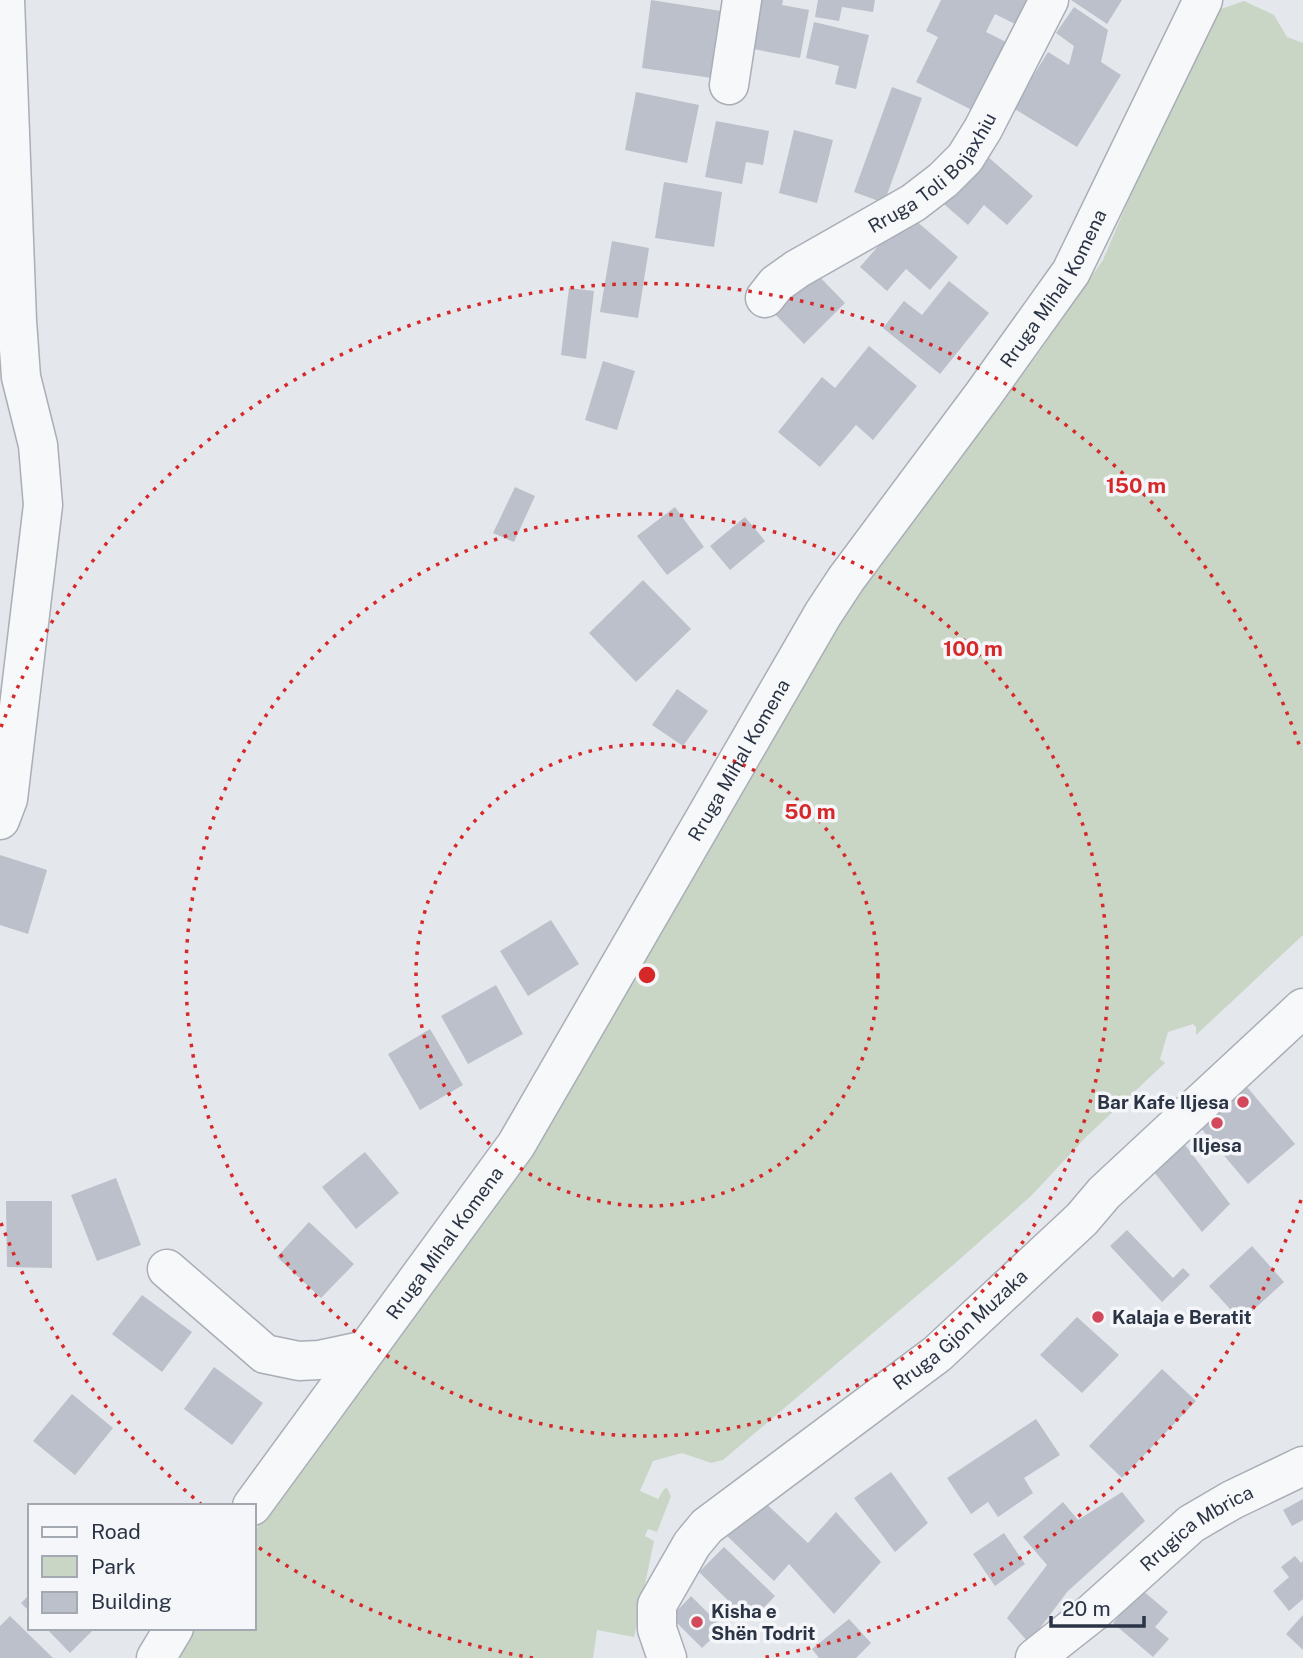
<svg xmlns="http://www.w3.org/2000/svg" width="1303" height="1658" font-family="'Public Sans',sans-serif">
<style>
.green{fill:#c9d6c5}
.building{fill:#bbc0ca}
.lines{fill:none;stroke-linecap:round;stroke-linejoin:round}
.minor-casing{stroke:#a9aeb7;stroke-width:41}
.minor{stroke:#f7f8fa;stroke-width:38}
.ring{fill:none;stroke:#d62828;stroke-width:3.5;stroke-dasharray:3.5 7}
.poi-dot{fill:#d1495b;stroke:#f4f6f9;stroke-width:2.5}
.labels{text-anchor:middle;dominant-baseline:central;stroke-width:7;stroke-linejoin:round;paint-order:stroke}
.street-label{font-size:19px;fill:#2b3445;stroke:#f4f6f9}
.poi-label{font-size:19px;font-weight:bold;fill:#2b3445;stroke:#f4f6f9;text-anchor:start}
.centre{fill:#d62828;stroke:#f4f6f9;stroke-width:3.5}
.ring-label{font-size:21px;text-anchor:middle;font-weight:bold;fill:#d62828;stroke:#f4f6f9;stroke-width:7;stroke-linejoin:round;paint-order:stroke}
</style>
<rect width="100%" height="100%" fill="#e4e7ec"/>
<!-- green -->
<path class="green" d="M1244,1L1274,15L1287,37L1303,43V935L1196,1035V1027L1193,1024L1168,1032L1160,1059L1165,1063L1087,1136L1031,1196L952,1266L723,1460L711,1463L682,1453L653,1461L640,1491L658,1499L664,1489L667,1488L671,1496L657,1532L648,1529L645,1536L654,1541L634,1637L597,1630L593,1658H172L191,1628H254V1533L387,1329L899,524L1035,358L1103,260L1189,58L1212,12Z"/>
<!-- building -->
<path class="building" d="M651,0L721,11L712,78L642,68Z
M752,0H783L782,5L809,10L800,58L743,47Z
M818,0H875L873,12L842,7L839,21L815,17Z
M941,0H1032L1019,26L995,14L986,32L1010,44L976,112L916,82L938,37L926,31Z
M1071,0H1122L1107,24Z
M1074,7L1108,30L1101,62L1121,75L1077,147L1013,108L1048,52L1069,65L1074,46L1056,33Z
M814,22L869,35L856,89L835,84L839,66L806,58Z
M892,87L922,98L884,203L854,192Z
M636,92L699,105L687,163L625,150Z
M716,121L769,131L763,165L746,162L742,184L705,177Z
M794,130L833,140L817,203L779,193Z
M979,149L1033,196L1007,225L984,205L968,225L937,198Z
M664,182L722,192L714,247L655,238Z
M907,213L958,257L930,290L906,269L887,291L860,267Z
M612,241L649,248L638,318L600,312Z
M812,269L845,303L804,344L770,309Z
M949,281L989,313L940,374L883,328L904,301L922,315Z
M569,288L594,291L586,359L561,355Z
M869,346L917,386L873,440L856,425L820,467L778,432L822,377L835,388Z
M603,361L635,371L617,430L585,420Z
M515,487L535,496L514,542L493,533Z
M675,507L704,547L667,575L637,536Z
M745,517L765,541L730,570L710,546Z
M643,580L691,629L636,682L589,633Z
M677,689L708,711L683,746L652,725Z
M0,855L47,870L28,934L0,925Z
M551,920L579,964L528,996L500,951Z
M496,985L523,1034L468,1064L441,1016Z
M430,1029L463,1085L420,1110L388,1054Z
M1247,1087L1295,1144L1248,1184L1200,1127Z
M1179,1137L1230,1204L1202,1232L1150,1167Z
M365,1152L399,1193L356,1229L322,1187Z
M116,1178L141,1245L97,1261L71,1195Z
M6,1201H52V1268L7,1267Z
M309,1222L354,1264L321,1298L277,1257Z
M1127,1230L1173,1278L1183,1268L1190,1275L1162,1302L1110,1246Z
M1252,1246L1284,1282L1241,1321L1209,1286Z
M142,1295L192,1332L162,1372L112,1334Z
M1077,1317L1119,1355L1082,1393L1040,1355Z
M214,1367L263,1403L232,1445L184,1409Z
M1162,1369L1196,1401L1122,1478L1089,1446Z
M72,1394L113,1428L75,1475L33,1441Z
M1036,1419L1060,1455L1024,1478L1033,1493L998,1517L988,1502L971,1514L947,1478Z
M891,1472L928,1523L895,1552L854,1498Z
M1122,1492L1145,1521L1067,1592L1029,1643L1007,1618L1047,1565L1023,1537L1063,1502L1078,1520Z
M758,1496L808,1543L836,1512L881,1562L834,1614L789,1564L774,1581L723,1532Z
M1303,1499V1520L1292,1526L1283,1510Z
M1004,1533L1025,1564L995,1586L973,1554Z
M724,1547L775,1596L750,1622L699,1572Z
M1295,1556L1301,1563L1303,1561V1599L1289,1611L1273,1591L1289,1577L1281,1567Z
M1142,1590L1168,1612L1155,1627L1169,1639L1153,1657L1113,1623Z
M30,1594V1612L21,1603Z
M691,1596L723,1628L702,1648L671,1617Z
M1303,1615V1650L1286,1634Z
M10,1616L53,1658H0V1626Z
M849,1619L871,1643L856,1658H819L812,1649Z
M46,1628H95L70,1653Z"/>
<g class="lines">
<defs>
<g id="minor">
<path d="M729,85L742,0"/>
<path id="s1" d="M765,298L776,284L797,269L913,203L943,180L965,158L983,129L1049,0"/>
<path d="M0,820L8,799L43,505L38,445L21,377L17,321L5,0"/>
<path d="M167,1269L265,1354L299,1361L319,1360L366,1350"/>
<path id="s2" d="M252,1506L516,1145L823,614L846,579L983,395L1071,272L1203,0"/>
<path d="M156,1658L174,1628"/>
<path id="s3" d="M667,1658L657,1629V1605L692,1544L707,1526L937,1354L1082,1219L1104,1193L1303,1008"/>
<path id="s4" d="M1035,1658L1092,1613L1191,1524L1232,1500L1303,1466"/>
</g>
</defs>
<!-- minor casing -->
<use href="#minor" class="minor-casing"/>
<!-- minor -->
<use href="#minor" class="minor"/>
</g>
<!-- distance rings -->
<g class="ring">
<circle cx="647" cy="975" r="231"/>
<circle cx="647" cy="975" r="461"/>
<path d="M1301 1200A692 692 0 0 1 761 1658M533 1658A692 692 0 0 1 255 1545M202 1505A692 692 0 0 1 1 1223M1 727A692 692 0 0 1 1301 750"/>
</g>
<!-- markers -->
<g class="poi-dot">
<circle cx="1243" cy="1102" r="7"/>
<circle cx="1217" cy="1123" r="7"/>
<circle cx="1098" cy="1317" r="7"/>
<circle cx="697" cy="1622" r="7"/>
</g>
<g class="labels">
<!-- street labels -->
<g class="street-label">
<text stroke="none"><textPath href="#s1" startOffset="212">Rruga Toli Bojaxhiu</textPath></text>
<text stroke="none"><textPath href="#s2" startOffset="1460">Rruga Mihal Komena</textPath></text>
<text stroke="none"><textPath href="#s2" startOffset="892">Rruga Mihal Komena</textPath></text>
<text stroke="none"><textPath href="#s2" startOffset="326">Rruga Mihal Komena</textPath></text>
<text stroke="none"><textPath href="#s3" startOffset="469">Rruga Gjon Muzaka</textPath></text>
<text stroke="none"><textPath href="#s4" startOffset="208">Rrugica Mbrica</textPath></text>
</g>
<!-- poi labels -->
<g class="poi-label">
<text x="1229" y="1102" text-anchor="end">Bar Kafe Iljesa</text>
<text x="1217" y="1145" text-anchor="middle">Iljesa</text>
<text x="1112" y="1317">Kalaja e Beratit</text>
<text x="711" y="1611">Kisha e<tspan x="711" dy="22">Shën Todrit</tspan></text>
</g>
</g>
<circle cx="647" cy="975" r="10" class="centre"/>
<g class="ring-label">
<text x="1136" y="493">150 m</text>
<text x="973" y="656">100 m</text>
<text x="810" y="819">50 m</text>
</g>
<!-- legend -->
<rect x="28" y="1504" width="228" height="126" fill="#f4f6f9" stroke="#a4a8b1" stroke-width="2"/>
<rect x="42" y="1527" width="35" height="10" fill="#f7f8fa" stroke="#a4a8b1" stroke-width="2"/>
<text x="91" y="1539" font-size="21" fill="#2b3445">Road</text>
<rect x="42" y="1556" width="35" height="21" fill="#c9d6c5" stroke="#a4a8b1" stroke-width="2"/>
<text x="91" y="1574" font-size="21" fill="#2b3445">Park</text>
<rect x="42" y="1592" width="35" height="21" fill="#bbc0ca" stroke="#a4a8b1" stroke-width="2"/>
<text x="91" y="1609" font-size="21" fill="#2b3445">Building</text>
<!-- scale -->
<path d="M1051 1616v10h93v-10" fill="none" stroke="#2b3445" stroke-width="3.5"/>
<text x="1062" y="1616" font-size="21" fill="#2b3445" stroke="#f4f6f9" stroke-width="5" paint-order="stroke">20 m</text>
</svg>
